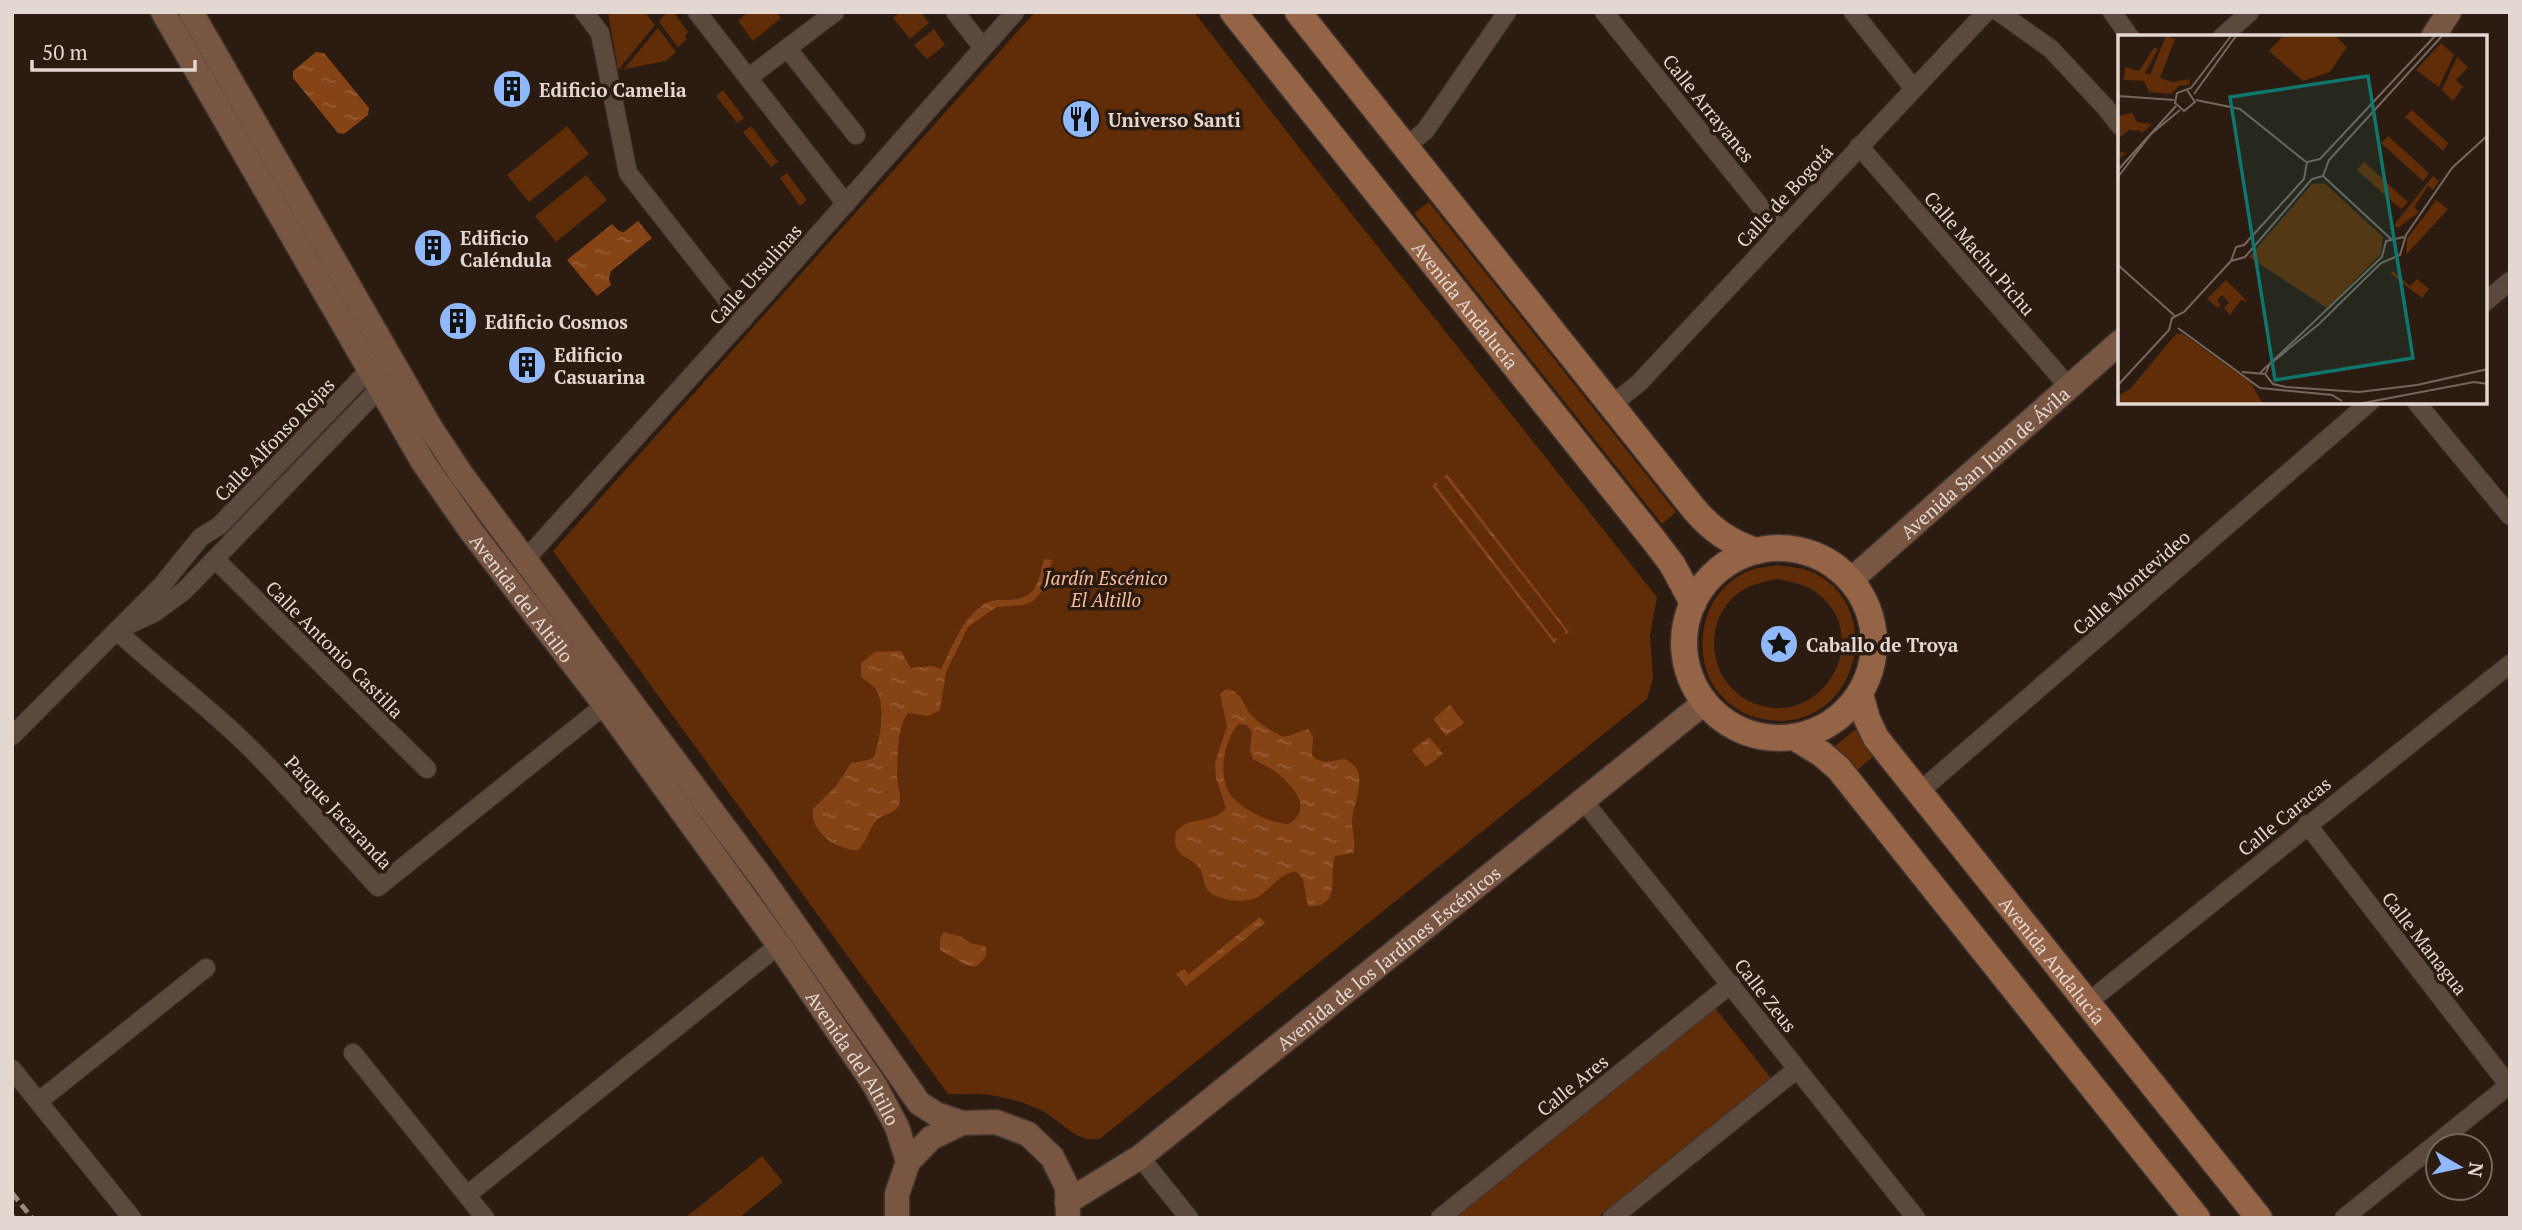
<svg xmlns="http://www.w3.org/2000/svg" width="2522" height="1230" font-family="'PT Serif',serif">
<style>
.green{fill:#602d08;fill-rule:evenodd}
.water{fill:url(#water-ripples);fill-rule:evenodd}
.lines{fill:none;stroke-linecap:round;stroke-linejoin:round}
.street-casing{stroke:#41332f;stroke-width:20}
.secondary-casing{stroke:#41332f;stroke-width:27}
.primary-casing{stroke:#41332f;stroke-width:29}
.street{stroke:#5c493e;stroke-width:18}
.secondary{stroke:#785642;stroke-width:24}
.primary{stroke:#956346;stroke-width:26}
.rail{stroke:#978982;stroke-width:5;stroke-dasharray:10 5;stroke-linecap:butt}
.labels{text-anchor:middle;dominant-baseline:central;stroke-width:7;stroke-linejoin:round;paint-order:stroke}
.poi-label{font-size:19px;font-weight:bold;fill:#e3d7d1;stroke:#2b1b11;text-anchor:start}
.street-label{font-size:19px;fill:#e3d7d1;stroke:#2b1b11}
.park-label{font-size:19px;font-style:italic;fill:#f8bc9b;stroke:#2b1b11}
.inset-road{fill:none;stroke:#75665e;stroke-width:2}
.view{fill:#0f766e;fill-opacity:0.15;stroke:#0f766e;stroke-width:3.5}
.inset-edge{fill:none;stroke:#e3d7d1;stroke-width:3.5}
</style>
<defs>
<pattern id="water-ripples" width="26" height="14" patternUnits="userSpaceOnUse" patternTransform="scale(1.75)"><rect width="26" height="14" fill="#864316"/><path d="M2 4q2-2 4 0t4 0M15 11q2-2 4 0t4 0" fill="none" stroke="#975d37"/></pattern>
</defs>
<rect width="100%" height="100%" fill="#2b1b11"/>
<!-- green -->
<path class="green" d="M608,12H645L655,25L618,70Z
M667,12H673L688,32L685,36L687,39L678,47L659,22Z
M748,12H776L781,18L753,41L738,21Z
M900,12H921L929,23L910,39L893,18Z
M1035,12H1194L1315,168L1657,597L1650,635L1653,678L1647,699L1101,1138C1078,1145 1063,1122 1044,1112C1025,1102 1002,1096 981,1094C970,1093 959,1095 948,1094L553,551Z
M658,28L676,52L666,61L624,69Z
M934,29L945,45L927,59L914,45Z
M723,90L744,118L737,123L716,96Z
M567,126L589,154L529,202L507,175Z
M751,126L778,162L771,167L743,132Z
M787,173L807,200L800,206L780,178Z
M586,175L607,200L556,242L535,216Z
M1429,202L1676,512L1662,524L1414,213Z
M1777,565C1786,567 1795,567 1804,569C1896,600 1856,749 1751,716C1732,709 1713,691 1707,672C1694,633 1709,586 1751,570C1759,567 1769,567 1777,565ZM1777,579C1792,582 1805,584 1817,593C1867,630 1836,709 1776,708C1755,707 1737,697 1726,681C1707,655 1711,614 1737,594C1749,585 1762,582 1777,579Z
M1856,729L1875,755L1856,771L1835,746Z
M1715,1008L1771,1078L1597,1218H1455Z
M762,1156L783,1182L739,1218H685Z"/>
<!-- water -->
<path class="water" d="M316,52L324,53L369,108L368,115L344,134L338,133L293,78V71Z
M638,221L652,238L611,271L609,278L611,285L597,296L567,260L612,224L619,231L624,232Z
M1447,474L1569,632L1565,635V630L1446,478L1443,477Z
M1436,482L1438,484L1436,486L1554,639L1557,638L1558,639L1554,643L1432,486Z
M1044,559L1052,560L1046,586L1033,601L1024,605L996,607L968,627L946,672L940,710L928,716L908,713C896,729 898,757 897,776C897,786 904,799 897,808C892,815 880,814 875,822C868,831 867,842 858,850C838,851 809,832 813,809L836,786L851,763L868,760L874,757C880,739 885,711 878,693C875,686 866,681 861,677V663L875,652L901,651L911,668L933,666L941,669C953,646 961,620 983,605C989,600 996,600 1004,600C1036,600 1037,587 1044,559Z
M1226,689C1243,691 1242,705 1252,716C1261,725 1272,732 1284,737L1308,729L1313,736L1312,755C1320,765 1332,761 1344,759C1371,769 1355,798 1352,819C1351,831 1357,842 1353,853L1335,856C1328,875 1343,908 1308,906L1303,879L1297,872C1276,871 1269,898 1248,900C1236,902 1215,900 1207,889C1203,883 1204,875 1200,869C1190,854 1171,859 1176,832C1190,814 1208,827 1226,808L1216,778L1215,763L1227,726L1220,694ZM1238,724L1246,725L1252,731L1250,751L1253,759C1261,764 1271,767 1278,774C1294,787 1314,809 1288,824C1270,823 1246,811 1233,798C1216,779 1224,741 1238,724Z
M1450,705L1464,723L1446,736L1433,719Z
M1429,737L1443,754L1426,767L1412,750Z
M1260,917L1265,923L1186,986L1176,974L1184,969L1189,974Z
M944,932L962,937L970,943L985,946C990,955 982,962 975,967L966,965L940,950V939Z"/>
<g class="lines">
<defs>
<path id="street" d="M584,12L600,33L628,173L743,320
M697,12L846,204
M955,12L983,48
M1604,12L1780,231
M1853,12L1914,89
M1999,12L2051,49L2106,108L2120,126
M2112,12L2130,37
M2222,37L2250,12
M787,48L856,135
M748,78L835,12
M1859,146L2069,387
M1405,147L1425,131L1507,12
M2485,302L2510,281
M2416,402L2510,516
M1611,405L1639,383L1986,12
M215,559L427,769
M524,561L761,299L1015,12
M126,626L154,613L184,591L380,388
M117,631C160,671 208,706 250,748C295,792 335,841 378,887L605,705
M12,736L162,585L201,537L219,526L370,369
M1919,792L2370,402
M1582,799L1916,1218
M2307,824L2510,1087
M2087,1003L2510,664
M353,1053L485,1218
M12,1069L132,1218
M39,1101L206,968
M1140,1157L1189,1218
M467,1195L779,945
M1440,1218L1731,984
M1612,1218L1797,1069
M2344,1218L2509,1085"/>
<g id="secondary">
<path id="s1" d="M163,12L423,462L471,531L605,705L779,945L874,1084L897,1127L908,1162"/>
<path d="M191,12L430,427L461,474L764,881L919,1103L936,1114L962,1123L996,1122L1028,1134L1052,1157L1067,1187L1068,1218"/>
<path d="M2433,37L2449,12"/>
<path id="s2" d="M1851,580L2120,342"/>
<path id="s3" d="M1067,1202L1140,1157L1704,703"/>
<path d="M897,1218V1194L908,1162L931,1138L962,1123"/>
</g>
<g id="primary">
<path id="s4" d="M1233,12L1653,539L1672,564L1693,603"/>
<path d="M1298,12L1694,509C1712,530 1729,542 1756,551"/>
<circle cx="1779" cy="643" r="95"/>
<path id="s5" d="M1860,694L1867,719L1876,738L2259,1218"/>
<path d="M1794,737L1822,754L1839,769L2197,1218"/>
</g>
</defs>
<!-- street casing -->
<use href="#street" class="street-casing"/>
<!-- secondary casing -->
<use href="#secondary" class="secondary-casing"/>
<!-- primary casing -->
<use href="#primary" class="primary-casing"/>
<!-- street -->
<use href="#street" class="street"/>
<!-- secondary -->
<use href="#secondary" class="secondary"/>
<!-- primary -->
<use href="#primary" class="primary"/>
<!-- rail -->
<path class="rail" d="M12,1193L32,1218
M12,1216L14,1218"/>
</g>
<!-- icons -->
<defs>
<symbol id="building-disc" viewBox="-11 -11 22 22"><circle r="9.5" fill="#90b8fd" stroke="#2b1b11"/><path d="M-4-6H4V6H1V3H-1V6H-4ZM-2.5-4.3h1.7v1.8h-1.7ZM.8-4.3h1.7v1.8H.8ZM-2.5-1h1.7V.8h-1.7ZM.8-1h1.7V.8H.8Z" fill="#111"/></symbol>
<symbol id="restaurant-disc" viewBox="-11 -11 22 22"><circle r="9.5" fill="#90b8fd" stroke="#2b1b11"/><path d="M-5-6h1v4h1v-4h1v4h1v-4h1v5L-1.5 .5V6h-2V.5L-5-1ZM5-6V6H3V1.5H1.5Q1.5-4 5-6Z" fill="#111"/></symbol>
<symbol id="sight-disc" viewBox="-11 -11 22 22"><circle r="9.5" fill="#90b8fd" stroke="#2b1b11"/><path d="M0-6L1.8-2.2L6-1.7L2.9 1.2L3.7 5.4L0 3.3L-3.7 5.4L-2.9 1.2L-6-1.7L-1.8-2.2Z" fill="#111"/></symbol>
</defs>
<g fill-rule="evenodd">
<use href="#building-disc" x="490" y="67" width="44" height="44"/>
<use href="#restaurant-disc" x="1059" y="97" width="44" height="44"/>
<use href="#building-disc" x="411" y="226" width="44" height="44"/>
<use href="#building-disc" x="436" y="299" width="44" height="44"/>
<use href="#building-disc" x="505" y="343" width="44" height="44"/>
<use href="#sight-disc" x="1757" y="622" width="44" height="44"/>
</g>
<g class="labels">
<!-- poi labels -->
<g class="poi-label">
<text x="539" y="89">Edificio Camelia</text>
<text x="1108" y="119">Universo Santi</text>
<text x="460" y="237">Edificio<tspan x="460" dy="22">Caléndula</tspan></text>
<text x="485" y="321">Edificio Cosmos</text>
<text x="554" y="354">Edificio<tspan x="554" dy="22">Casuarina</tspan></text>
<text x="1806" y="644">Caballo de Troya</text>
</g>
<!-- street labels -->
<g class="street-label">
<text transform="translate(1709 108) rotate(51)">Calle Arrayanes</text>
<text transform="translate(1784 196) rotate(-47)">Calle de Bogotá</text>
<text transform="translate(1980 253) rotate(49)">Calle Machu Pichu</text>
<text transform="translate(755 274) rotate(-48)">Calle Ursulinas</text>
<text stroke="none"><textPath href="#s4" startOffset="374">Avenida Andalucía</textPath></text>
<text transform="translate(274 439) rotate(-46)">Calle Alfonso Rojas</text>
<text stroke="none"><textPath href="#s2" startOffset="178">Avenida San Juan de Ávila</textPath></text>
<text transform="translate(2131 582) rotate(-41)">Calle Montevideo</text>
<text stroke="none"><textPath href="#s1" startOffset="688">Avenida del Altillo</textPath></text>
<text transform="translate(335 649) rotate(45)">Calle Antonio Castilla</text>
<text transform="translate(339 812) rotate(47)">Parque Jacaranda</text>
<text transform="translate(2284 816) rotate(-39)">Calle Caracas</text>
<text transform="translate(2425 943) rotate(52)">Calle Managua</text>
<text stroke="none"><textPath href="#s3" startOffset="404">Avenida de los Jardines Escénicos</textPath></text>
<text stroke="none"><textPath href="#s5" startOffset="331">Avenida Andalucía</textPath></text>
<text transform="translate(1766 995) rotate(52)">Calle Zeus</text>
<text stroke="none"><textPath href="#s1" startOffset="1255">Avenida del Altillo</textPath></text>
<text transform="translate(1572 1085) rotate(-39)">Calle Ares</text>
</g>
<!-- park labels -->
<g class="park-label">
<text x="1106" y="577">Jardín Escénico<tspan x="1106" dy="22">El Altillo</tspan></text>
</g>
</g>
<!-- overview -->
<g transform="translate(2118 35)">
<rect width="369" height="369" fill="#2b1b11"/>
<path d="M323,8L336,20L321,52L298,35ZM339,22L350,32L338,45L345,52L335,66L324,55Z" fill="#602d08"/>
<path d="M48,1L57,4L42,43L54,47L72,44L71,50L61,51L53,59L31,57L26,46L6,45L7,32L21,36L36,13L40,14L27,38L32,40ZM165,1H217L229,12L212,37L185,46L151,16ZM294,75L330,108L325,116L287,82ZM14,78L19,87L34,89L23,99V96L11,95L2,102L1,117L8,118L0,124V81ZM270,101L311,138L305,146L263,108ZM246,127L290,167L283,174L239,135ZM315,141L321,146L315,155L310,151L296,172L301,177L280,193L276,190ZM206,148L265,202L263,219L209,273L131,222L194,149ZM318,165L330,174L288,220L289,204ZM275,236L292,251L299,244L311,254L304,263L273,239ZM108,245L130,267L123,265L112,280L106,273L111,267L104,260L99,265L103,271L100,273L89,264ZM58,299H65L133,348L145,369H0V361L12,354Z" fill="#602d08"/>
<path class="inset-road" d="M69,55L77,67L66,76L57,68L59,58L73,53L113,1M76,59L118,1M0,61L56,65M78,65L122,74L188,127M202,124L317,1M0,135L58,71M205,141L273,204M0,142L33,99L62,75M194,144L205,141L211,125L324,1M113,226L118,212L126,210L186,144L189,127L202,124M0,230L57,281M60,293L142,353L214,360L224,366M124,337L147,339L155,349L168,352L241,357L299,350L370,334M142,338L264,222L268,206L286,202M148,338L151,330L201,289L263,228L282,220L288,200L334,133L370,100M0,350L51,295L54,283L66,277L113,226L127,222L194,144M240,369L356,347L370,349"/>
<path class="view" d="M250,41L295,323L157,345L112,62Z"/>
<rect width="369" height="369" class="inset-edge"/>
</g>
<!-- border -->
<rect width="2522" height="1230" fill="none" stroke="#e3d7d1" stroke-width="28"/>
<!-- north arrow -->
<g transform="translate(2459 1167) rotate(99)"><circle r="33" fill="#2b1b11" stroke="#75665e" stroke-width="2"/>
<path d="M0-5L12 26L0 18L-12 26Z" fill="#90b8fd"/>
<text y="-10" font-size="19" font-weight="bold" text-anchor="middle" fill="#e3d7d1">N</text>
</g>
<!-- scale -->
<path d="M32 60v10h163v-10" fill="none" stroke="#e3d7d1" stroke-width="3.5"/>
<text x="42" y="60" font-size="21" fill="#e3d7d1" stroke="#2b1b11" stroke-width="5" paint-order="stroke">50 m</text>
</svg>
